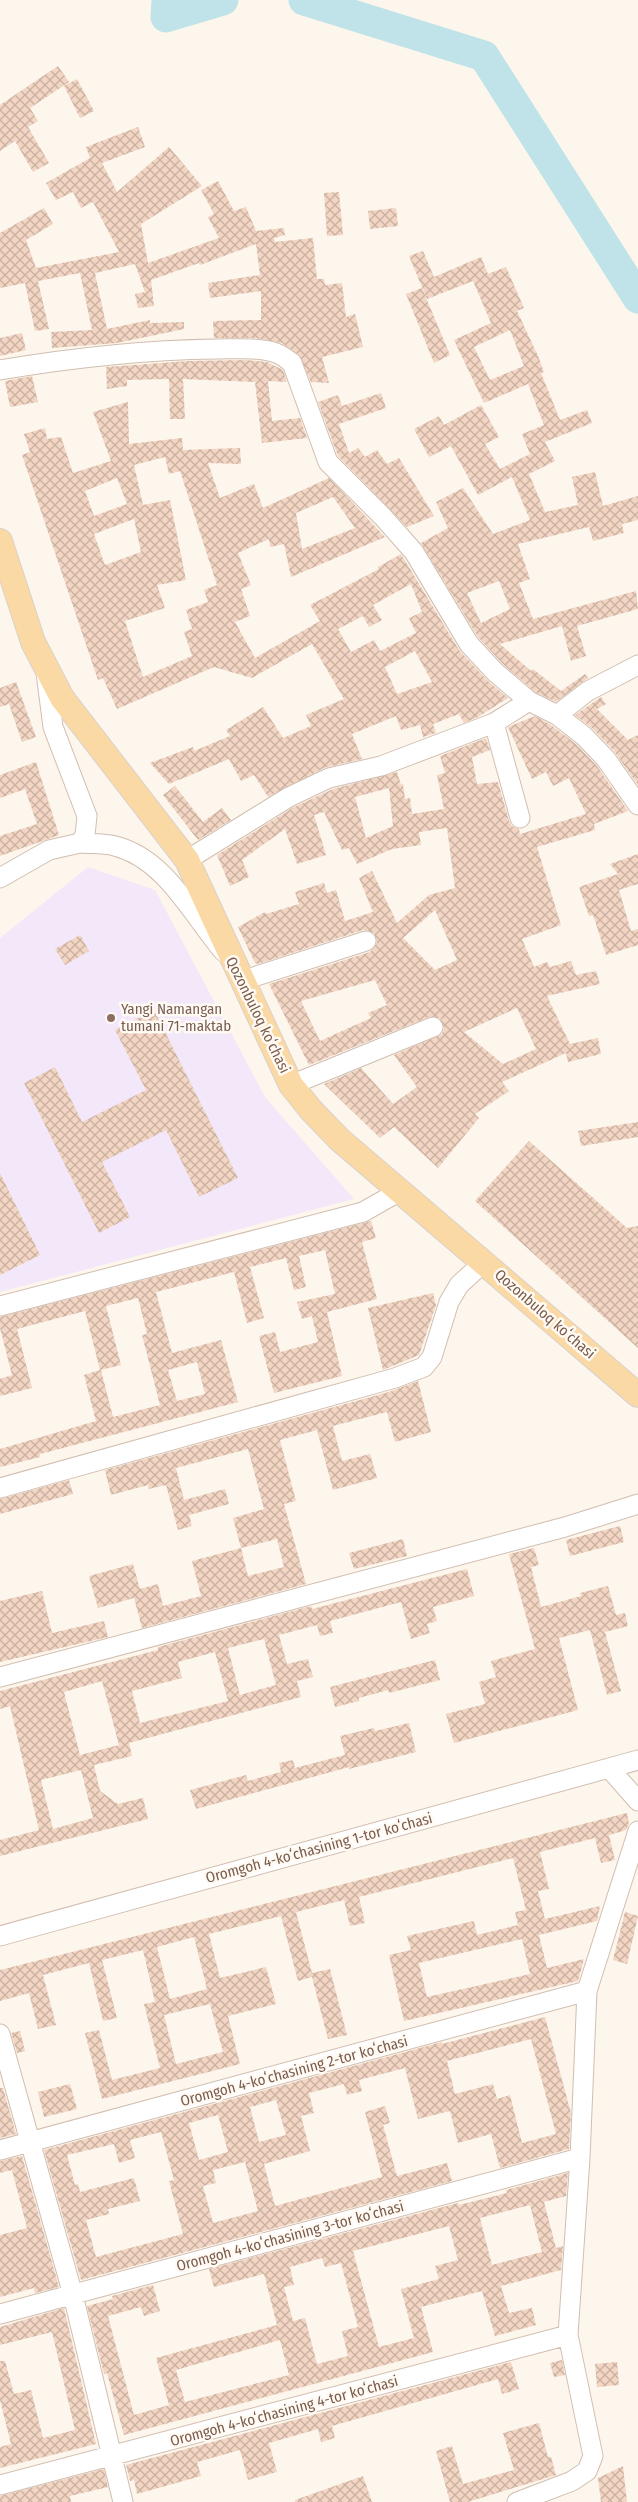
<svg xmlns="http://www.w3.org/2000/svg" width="638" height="2502" font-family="'Fira Sans Condensed',sans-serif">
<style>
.education{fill:#f3e8fa}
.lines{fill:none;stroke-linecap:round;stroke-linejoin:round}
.river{stroke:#bfe3e8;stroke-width:31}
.building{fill:url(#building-cross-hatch);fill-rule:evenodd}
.minor-casing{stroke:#d1beb0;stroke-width:21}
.major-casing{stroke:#dad1cd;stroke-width:26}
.minor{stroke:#fff;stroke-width:19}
.major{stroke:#fbd9a5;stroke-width:24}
.education-dot{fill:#8d6e63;stroke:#fffaf3;stroke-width:2}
.labels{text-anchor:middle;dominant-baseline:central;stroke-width:5;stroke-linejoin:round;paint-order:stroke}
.education-label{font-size:15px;fill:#785e54;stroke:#fffaf3;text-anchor:start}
.street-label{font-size:15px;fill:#7a5c4d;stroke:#fffaf3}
</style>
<defs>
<pattern id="building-cross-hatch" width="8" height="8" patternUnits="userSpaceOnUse" patternTransform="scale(1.25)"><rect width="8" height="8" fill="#f3d5c3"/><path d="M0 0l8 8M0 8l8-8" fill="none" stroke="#cab0a1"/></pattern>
</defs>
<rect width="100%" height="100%" fill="#fdf6ec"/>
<!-- education -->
<path class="education" d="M88,867L155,890L265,1097L354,1199L0,1292V938Z"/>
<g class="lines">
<!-- river -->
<path class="river" d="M167,0L166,17L223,0
M304,0L484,56L638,298"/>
</g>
<!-- building -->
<path class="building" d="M58,66L69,82L30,108L38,121L28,127L49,163L33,172L15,141L0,151V105Z
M77,79L94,111L80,118L64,86Z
M138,127L145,147L102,163L117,192L169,147L202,186L141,224L148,263L219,238L208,217L214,214L201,190L218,181L234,211L246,207L256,231L284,228L285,235L274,238L275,242L313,238L317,279H324L325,285L342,283L346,317L355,314L363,347L322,357L329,383L311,382L299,355L282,343L255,338H214L213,321L261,320V291L210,298L208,283L260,275L256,244L200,265L199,263L151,280L154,306L138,308L135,294L145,292L135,264L95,273L107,329L150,320V323L184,322V329L117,343L52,348L51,332L92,330L80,273L38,281L49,329L35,331L25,283L0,288V233L44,208L53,224L26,240L36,268L119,252L93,202L81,208L73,192L56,200L46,183L90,158L86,147Z
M339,192L343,235L327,236L324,193Z
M396,208L398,226L370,229L368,211Z
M423,251L434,277L481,257L488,274L506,267L524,308L517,311L538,356L544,372L541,373L560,420L587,410L592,423L545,442L555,461L529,474L545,512L578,505L572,477L595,472L603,506L638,496V520L622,524L624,533L593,541L589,527L518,544L530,579L519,583L533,619L636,591L638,609L577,626L586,656L571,661L562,626L500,644L531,671L533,669L561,691L585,674L588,678L556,702L535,692L503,664L478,637L421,543L448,528L436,502L463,488L493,534L530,520L512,477L478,495L451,446L429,457L414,429L439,416L444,425L481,405L499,437L485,444L500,469L530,454L522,434L544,425L528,384L484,403L454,340L491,323L473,281L427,299L409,256ZM510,330L524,366L490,380L474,347ZM499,581L510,609L481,623L467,593Z
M422,288L450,355L434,363L406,294Z
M22,333L26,350L0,356V338Z
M246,360L267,362L283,370L287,382L268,381L272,421L300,418L307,438L262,443L255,382L183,379L185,419H170L169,379L127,380V386L107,389L106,367L189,361Z
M32,376L38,402L10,407L5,381Z
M381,393L386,408L339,424L349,453L358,448L365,457L377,450L387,464L399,458L434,516L407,527L338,456L318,402L338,395L342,406Z
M128,402L129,444L182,438L183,450L240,448L241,464L208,463L220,498L254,484L263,508L329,478L385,537L291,577L284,544L270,547L269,539L238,553L251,585L241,589L250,616L235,622L255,658L320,621L310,605L379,569L378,567L401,554L459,650L487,680L508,698L478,717L464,723L459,714L433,724L436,733L423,737L420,725L401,730L396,716L352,734L362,759L324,768L268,797L254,775L241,781L229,759L169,784L150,763L193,747L194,751L230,736L226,730L263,707L283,738L311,726L306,715L344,699L312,644L252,678L214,667L117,709L103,678L98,680L22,455L30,452L24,434L45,428L47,439L61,437L73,473L111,461L93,412ZM165,457L169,474L180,471L217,585L204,590L208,602L186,610L192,629L184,632L192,656L143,677L125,621L165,608L157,585L186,580L170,500L143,505L134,465ZM117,478L127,504L94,516L85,491ZM333,497L355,528L302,549L296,513ZM134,519L141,552L105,565L94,534ZM411,584L422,612L409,618L416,633L380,651L374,640L351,652L338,629L363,616L369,627L382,620L373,605ZM415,651L432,682L397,694L385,667Z
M16,682L36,737L22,742L9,704L0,707V688Z
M601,697L606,704L597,709L628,740L638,735V785L614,751L592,728L575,715Z
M535,716L551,725L576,744L597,766L628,811L594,824L595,830L537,847L561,925L522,939L534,967L547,962L550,967L571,961L576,975L596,971L600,984L547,996L570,1044L598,1038L601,1054L568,1062L566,1053L502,1082L509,1091L475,1114L479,1118L438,1168L394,1127L380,1138L324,1084L361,1068L393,1104L417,1087L394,1055L442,1034L444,1028L440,1018L429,1017L309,1065L269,984L370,952L377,943L374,933L363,930L258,964L255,963L238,927L265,912L266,914L299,904L295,892L324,883L327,893L336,890L345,921L373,912L359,878L372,871L397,923L429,895L455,888L447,828L419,832L421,845L392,849L357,864L349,848L342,850L324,812L314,815L326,855L297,864L285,829L242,860L249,877L230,886L217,855L294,807L333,789L397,772L401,785L403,784L405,799L410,798L412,814L444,809L437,775L445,773L440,756L486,738L490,750L472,757L477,784L498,782L509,821L512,826L519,829L520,834L586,814L569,778L553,786L546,772L532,779L508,727ZM389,788L393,826L366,838L355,797ZM435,910L457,960L435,970L403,938ZM375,980L387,1005L368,1013L371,1018L320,1041L301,1001ZM517,1008L536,1049L503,1064L464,1032Z
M36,762L59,835L0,856V836L37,824L25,789L0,798V775Z
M175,786L203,822L222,808L231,820L198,840L163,795Z
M638,854V884L619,890L631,931L638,929V945L606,955L593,915L589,916L579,887L618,874L610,864Z
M80,935L89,951L65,965L55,949Z
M154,1010L238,1178L199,1197L166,1130L102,1162L130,1217L99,1233L24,1083L55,1067L82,1122L146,1090L115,1030Z
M638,1122V1137L581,1146L578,1131Z
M529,1141L627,1228L638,1226V1348L475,1201Z
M0,1173L40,1255L0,1275Z
M371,1221L376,1238L362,1242L377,1299L327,1312L342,1376L274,1393L259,1336L275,1332L280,1352L318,1342L312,1316L302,1319L297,1302L335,1294L325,1250L299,1256L306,1287L294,1290L286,1258L250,1267L264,1318L247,1323L234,1272L156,1292L172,1353L221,1340L238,1402L40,1454V1457L0,1467V1449L96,1421L84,1375L100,1370L85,1311L17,1329L32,1388L0,1396V1379L12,1375L0,1328V1317ZM138,1298L147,1334L142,1335L160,1405L113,1417L101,1370L121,1365L106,1306ZM197,1362L205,1394L177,1401L168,1370Z
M433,1293L436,1305L419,1355L383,1370L368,1308Z
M418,1381L431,1432L395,1442L387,1412L333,1426L342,1461L370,1454L377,1478L333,1490L317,1430L280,1440L296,1501L284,1504L306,1584L142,1628L134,1598L98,1608L89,1576L133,1564L140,1589L158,1584L163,1606L201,1596L192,1561L241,1548L248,1576L284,1567L277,1539L241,1548L233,1518L264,1509L248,1449L176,1468L184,1500L225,1489L229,1504L189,1515L192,1526L178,1530L166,1485L149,1489L148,1485L111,1495L105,1470L389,1392Z
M69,1480L73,1494L0,1514V1499Z
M620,1526L624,1542L570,1556L566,1540Z
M403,1539L407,1556L354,1569L349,1553Z
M534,1548L539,1565L531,1567L541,1607L581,1596L580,1593L608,1586L616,1615L625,1613L628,1626L605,1632L621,1691L607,1695L590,1630L559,1638L578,1710L454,1743L446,1714L485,1704L479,1682L496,1677L491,1661L535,1649L509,1554Z
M467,1569L474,1596L433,1607L437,1621L427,1624L430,1633L411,1639L401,1602L330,1621L333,1633L320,1636L317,1625L279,1635L287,1664L308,1659L313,1677L297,1681L301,1697L129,1743L132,1756L94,1765L100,1791L118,1804L143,1798L148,1819L0,1856V1840L39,1830L10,1706L0,1709V1691L158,1650V1647L311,1606L312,1609ZM264,1639L276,1685L240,1695L228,1648ZM215,1652L228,1701L140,1723L132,1691L182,1678L178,1662ZM102,1681L119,1745L80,1755L64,1692ZM81,1770L93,1818L53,1829L41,1780Z
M42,1591L52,1633L104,1621L108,1637L0,1662V1601Z
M435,1660L440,1680L389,1693L388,1690L359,1698V1701L335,1707L330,1687Z
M409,1723L416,1752L349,1769V1767L196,1809L190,1790L246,1775L248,1781L281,1772L279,1763L293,1760L295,1768L345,1755L340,1736L374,1728L375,1731Z
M627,1813L629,1824L626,1830L609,1835L615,1860L601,1863L595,1838L540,1852L549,1889L538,1891L545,1919L600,1906L597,1921L539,1935L547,1968L584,1959L578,1981L404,2021L389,1955L411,1950L407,1936L474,1921L477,1935L518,1925L515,1912L526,1910L513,1858L359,1897L365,1923L350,1926L344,1900L296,1912L312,1973L330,1969L347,2035L328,2039L312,1977L298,1981L281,1916L209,1934L220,1978L266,1967L276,2004L228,2016L240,2064L102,2099L85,2033L99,2030L112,2080L160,2068L144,2004L155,2002L143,1950L102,1960L117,2018L103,2021L89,1963L43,1975L56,2025L38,2029L29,1993L0,2001V1970ZM194,1937L207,1989L170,1999L157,1947ZM522,1939L530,1974L427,1997L419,1963ZM210,2004L223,2052L176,2064L164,2015Z
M625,1912L638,1916L627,1964L613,1960Z
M545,2017L571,2113L569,2149L500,2168L491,2134L458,2143L450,2111L418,2119L405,2068L359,2080L362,2091L347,2095L344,2084L309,2093L314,2113L301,2116L310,2151L264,2164L275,2206L382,2177L365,2112L385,2106L390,2123L383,2125L397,2176L447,2163L452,2181L81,2280L44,2150L442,2042V2044ZM531,2039L556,2134L522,2143L510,2095L497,2099L493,2084L455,2094L447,2061ZM276,2100L286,2135L259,2142L250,2107ZM218,2115L228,2152L199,2160L189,2123ZM161,2132L174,2180L169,2181L183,2234L96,2257L86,2220L109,2214L108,2209L140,2201L134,2178L80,2192L78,2184L75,2185L67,2155L114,2144L119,2163L135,2158L130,2140ZM245,2162L258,2211L213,2223L203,2186L216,2183L213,2170Z
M20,2031L25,2051L17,2053L11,2033Z
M70,2084L77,2109L44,2117L38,2092Z
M0,2088H3L16,2134L0,2138Z
M22,2156L59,2287L35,2293L34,2288L0,2297V2235L27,2228L12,2170L0,2173V2161Z
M568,2173L566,2196L544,2202L556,2248L563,2246L561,2270L501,2286L509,2313L532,2308L536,2325L495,2336L482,2291L421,2307L433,2352L124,2435L107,2373L104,2374L87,2306L113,2299L112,2296L153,2285L160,2311L144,2316L141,2307L108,2316L134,2415L169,2405L156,2358L277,2325L264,2274L214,2287L209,2269L458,2203L459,2205L507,2193L506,2190ZM530,2205L542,2252L492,2265L480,2218ZM449,2226L458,2260L435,2266L439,2279L401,2289L414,2338L379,2347L353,2251ZM322,2258L325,2267L341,2263L358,2327L342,2331L348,2356L317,2364L305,2318L293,2321L284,2287L294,2285L290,2267ZM280,2340L289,2375L185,2402L176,2370Z
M64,2308L96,2444L0,2468V2447L11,2444L0,2400V2361H5L14,2394L31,2390L43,2438L75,2430L52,2332L0,2345V2327Z
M562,2360L565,2375L554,2377L550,2363Z
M511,2362L519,2389L502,2394L498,2379L332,2426L335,2438L321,2442L318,2429L269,2443L277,2472L248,2480L240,2450L197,2462L201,2476L137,2494L134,2480L130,2481L126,2465Z
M617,2362L619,2385L597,2387L595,2364Z
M539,2423L548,2457H551L556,2475L468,2502H450L436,2451L452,2446L463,2484L514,2470L503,2433Z
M623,2466L627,2502H601L598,2478Z
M104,2469L108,2487L70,2496L71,2502H0V2496Z
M363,2476L372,2502H295V2500Z"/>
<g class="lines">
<defs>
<path id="minor" d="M0,370C71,358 143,350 216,349C235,349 258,347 276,353C282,355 287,359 292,363L328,462L383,517L414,552L469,644L495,672L529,701L557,715L584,736L606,759L638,805
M557,715L588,691L638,665
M494,723L520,818
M80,843C91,844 104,843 115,846C166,859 192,915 224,952
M187,860L289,797L329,778L381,766L494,723L529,701
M0,878L49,850L80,843L85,835L87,816L53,727L46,673
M241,981L366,941
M291,1085L433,1027
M0,1306L363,1212L400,1191
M0,1488L395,1378L424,1367L432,1357L449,1302L459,1285L485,1261
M0,1677L565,1527L638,1504
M609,1768L638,1801
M0,1936L638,1760
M0,2034L73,2295L123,2502
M0,2150L587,1991
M0,2314L580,2158
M0,2485L568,2335
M517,2502L572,2481L587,2471L593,2456L568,2335L580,2158L587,1991L638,1831"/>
<path id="major" d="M0,541L33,642L62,698L187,860L291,1085L311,1110L339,1139L638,1395"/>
</defs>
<!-- minor casing -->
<use href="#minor" class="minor-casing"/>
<!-- major casing -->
<use href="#major" class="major-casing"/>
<!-- minor -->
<use href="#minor" class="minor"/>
<!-- major -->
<use href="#major" class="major"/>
</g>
<!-- markers -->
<circle class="education-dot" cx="111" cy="1018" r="5"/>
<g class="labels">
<!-- education labels -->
<g class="education-label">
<text x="121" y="1009">Yangi Namangan<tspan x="121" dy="17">tumani 71-maktab</tspan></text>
</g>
<!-- street labels -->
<g class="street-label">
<text transform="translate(258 1015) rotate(64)">Qozonbuloq koʻchasi</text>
<text transform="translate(545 1314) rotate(41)">Qozonbuloq koʻchasi</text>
<text transform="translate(319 1848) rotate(-15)">Oromgoh 4-koʻchasining 1-tor koʻchasi</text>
<text transform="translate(294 2071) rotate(-15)">Oromgoh 4-koʻchasining 2-tor koʻchasi</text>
<text transform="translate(290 2236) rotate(-15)">Oromgoh 4-koʻchasining 3-tor koʻchasi</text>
<text transform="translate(284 2411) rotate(-15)">Oromgoh 4-koʻchasining 4-tor koʻchasi</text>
</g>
</g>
</svg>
